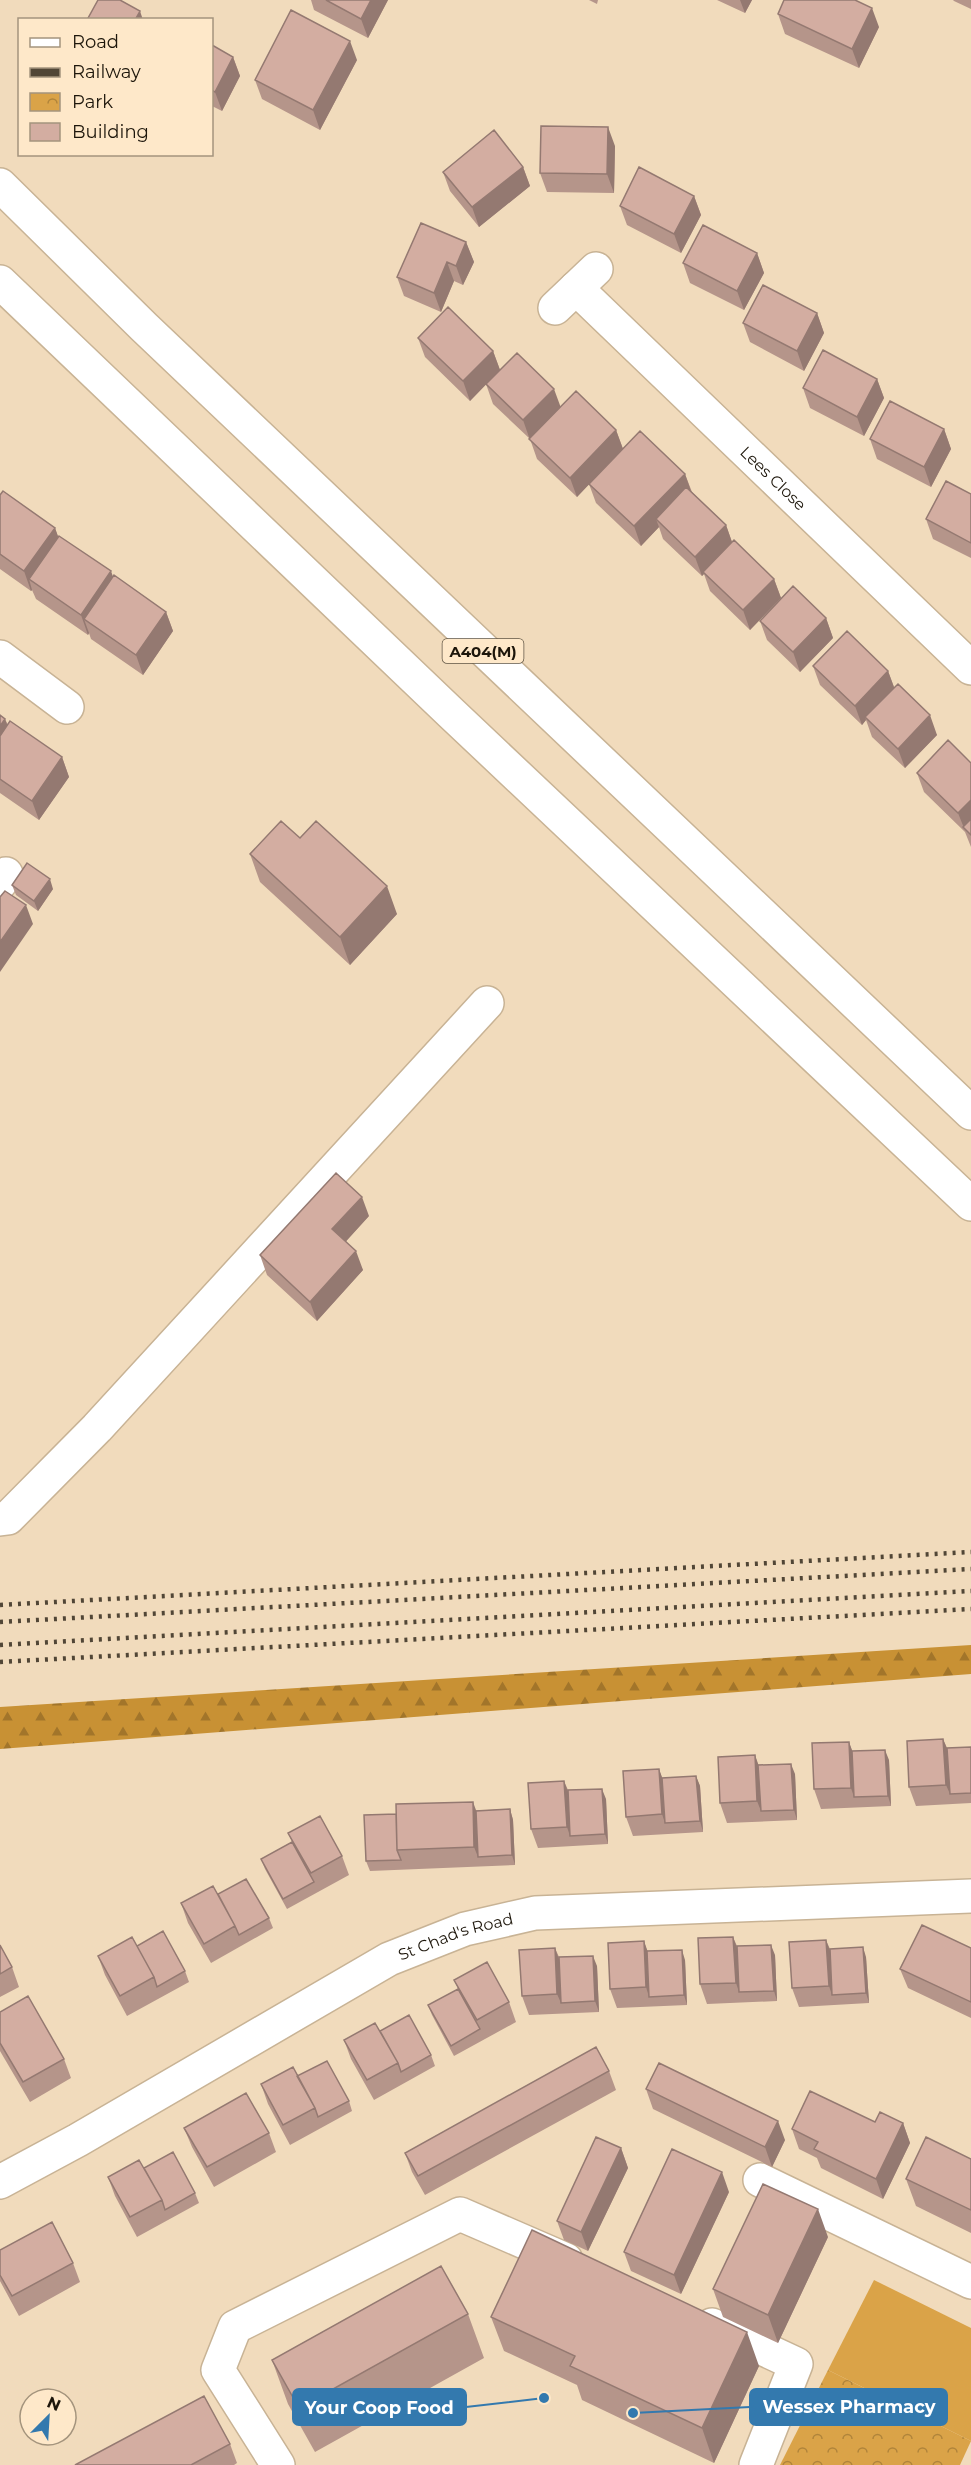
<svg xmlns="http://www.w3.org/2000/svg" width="971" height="2465" font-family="Montserrat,sans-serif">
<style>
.grass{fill:#daa348}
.forest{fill:url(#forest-firs)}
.park{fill:url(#park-crowns)}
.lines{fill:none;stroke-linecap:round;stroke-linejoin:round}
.minor-casing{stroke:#c8b395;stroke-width:36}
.highway-casing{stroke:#c8b395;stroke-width:36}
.minor{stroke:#fff;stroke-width:33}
.highway{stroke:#fff;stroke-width:33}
.rail{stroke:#514636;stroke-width:4.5;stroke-dasharray:3 6;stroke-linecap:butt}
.wall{fill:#b5958a}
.shaded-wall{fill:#947971}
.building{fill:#d3ada1;stroke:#947971;stroke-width:1.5}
.labels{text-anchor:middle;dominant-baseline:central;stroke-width:5;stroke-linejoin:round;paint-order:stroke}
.shield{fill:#fee8c9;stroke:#605544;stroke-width:1.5}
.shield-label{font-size:15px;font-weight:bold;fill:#1d160b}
.street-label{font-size:16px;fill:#1d160b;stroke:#fee8c9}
.leader{fill:none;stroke:#3379ae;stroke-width:2}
.callout-dot{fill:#3379ae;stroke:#fee8c9;stroke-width:2}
.callout{fill:#3379ae;stroke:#3379ae;stroke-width:2}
.callout-label{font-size:18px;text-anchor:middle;font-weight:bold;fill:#fff}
</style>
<defs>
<pattern id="forest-firs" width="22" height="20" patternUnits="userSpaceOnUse" patternTransform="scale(1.5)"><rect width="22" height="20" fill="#c89134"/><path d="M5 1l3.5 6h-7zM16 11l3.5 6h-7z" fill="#a2752a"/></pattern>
<pattern id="park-crowns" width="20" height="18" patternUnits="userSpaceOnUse" patternTransform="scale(1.5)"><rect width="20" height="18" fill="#daa348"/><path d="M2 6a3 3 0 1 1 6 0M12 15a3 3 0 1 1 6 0" fill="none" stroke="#b0843a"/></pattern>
</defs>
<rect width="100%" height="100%" fill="#f1dbbc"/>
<!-- grass -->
<path class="grass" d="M874,2280L971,2328V2441L828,2370Z"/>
<!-- forest -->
<path class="forest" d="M971,1645V1674L0,1749V1707Z"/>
<!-- park -->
<path class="park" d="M828,2370L971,2441L960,2465H780Z"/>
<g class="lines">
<defs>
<g id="minor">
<path id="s1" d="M576,288L971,668"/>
<path d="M555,308L596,269"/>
<path d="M0,657L67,707"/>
<path d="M0,883L6,874"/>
<path d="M0,1519L8,1518L97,1428L487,1003"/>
<path d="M760,2180L971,2282"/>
<path id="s2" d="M0,2182L78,2140L389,1959L465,1929L535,1913L971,1896"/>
<path d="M712,2325L796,2364L756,2465"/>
<path d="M278,2465L218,2370L235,2327L460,2214L566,2260"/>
</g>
<path id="highway" d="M0,185L144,327L971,1113
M0,282L451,713L971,1204"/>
</defs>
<!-- minor casing -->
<use href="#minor" class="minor-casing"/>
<!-- highway casing -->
<use href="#highway" class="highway-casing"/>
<!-- minor -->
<use href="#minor" class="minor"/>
<!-- highway -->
<use href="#highway" class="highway"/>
<!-- rail -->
<path class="rail" d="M0,1605L971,1552
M0,1622L971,1569
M0,1645L971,1591
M0,1662L971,1609"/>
</g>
<!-- wall -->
<path class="wall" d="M311,0H388L368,38L314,10Z
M589,0H598L597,4Z
M717,0H752L745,13Z
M953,0H971V9L954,1Z
M778,14L879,27L859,68L785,34Z
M212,45L233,57L240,76L222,111L212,106Z
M357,60L320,130L262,99L255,80Z
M615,146L614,193L547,192L540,173Z
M523,167L530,186L479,227L450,191L443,172Z
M694,196L701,215L681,253L627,225L620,206Z
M466,242L474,262L463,285L454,281L441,312L404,296L397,277Z
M757,253L764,273L744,310L690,283L683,263Z
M817,313L824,333L804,371L750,342L743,323Z
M418,338L493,351L500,370L470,401L425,357Z
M877,379L884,398L864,436L810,408L803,388Z
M486,384L561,407L616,430L623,449L685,474L692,492L726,525L732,542L774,579L781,598L750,630L710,591L704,574L702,576L663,539L659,527L641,546L596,503L589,484L577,497L537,459L530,439L493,404Z
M944,429L951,449L931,487L877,459L870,439Z
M971,494V558L933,539L926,519Z
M0,495L55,528L58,537L113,577L166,612L173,631L143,675L91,639L89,633L88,635L36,599L32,590L31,591L0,569Z
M826,618L833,638L800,672L767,640L760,621Z
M813,666L888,671L894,687L937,735L905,768L872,737L866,720L862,725L820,685Z
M0,715L5,719L8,725L62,757L69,777L39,820L0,793Z
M971,763V847L965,832L924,792L917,773Z
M300,838L397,914L350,965L260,882L250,854Z
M12,885L53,889L38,911L16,895Z
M369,1216L346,1241L363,1270L317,1321L267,1275L260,1255Z
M943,1739L947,1748L971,1747V1803L916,1806L909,1787Z
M849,1742L852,1751L889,1760L891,1806L821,1809L814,1789Z
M755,1755L758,1765L795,1774L797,1820L727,1823L720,1803Z
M659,1769L662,1778L696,1776L700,1786L703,1832L633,1836L626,1817Z
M564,1781L568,1790L606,1799L608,1844L538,1848L531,1829Z
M510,1809L513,1820L515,1865L370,1871L366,1861L396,1814Z
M288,1833L342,1856L349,1875L287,1909L265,1869L261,1859L292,1842Z
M181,1903L269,1918L273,1928L211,1963L188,1923Z
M733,1937L737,1946L775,1955L777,2001L707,2004L700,1984Z
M826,1940L830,1949L866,1957L869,2003L799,2007L792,1988Z
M644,1941L647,1951L685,1960L687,2005L617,2008L610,1989Z
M0,1945L12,1967L19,1987L0,1997Z
M137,1946L185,1971L189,1982L127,2016L105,1975L98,1956Z
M555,1948L559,1957L597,1966L599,2012L529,2015L522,1996Z
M971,1948V2018L908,1988L900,1969Z
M454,1980L509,2002L516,2022L454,2056L432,2015L428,2005L458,1989Z
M0,2012L64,2059L71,2078L30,2102L0,2051Z
M380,2031L431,2055L435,2066L374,2100L351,2059L344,2040Z
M609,2071L616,2090L425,2195L412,2172L405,2153Z
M297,2076L349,2101L352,2111L290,2145L268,2104L261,2084Z
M646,2089L785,2140L772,2167L653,2109Z
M875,2122L903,2123L910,2143L883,2199L821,2168L817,2158L799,2149L792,2129Z
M184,2128L269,2133L276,2152L214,2187L192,2147Z
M621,2148L628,2168L588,2251L564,2240L557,2221Z
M971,2159V2233L916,2206L906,2179Z
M144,2168L195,2193L199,2203L137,2237L115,2196L108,2177Z
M729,2192L681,2294L631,2271L624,2252Z
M828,2237L778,2343L723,2317L713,2289Z
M0,2250L73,2263L80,2282L19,2316L0,2281Z
M468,2314L484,2358L315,2452L288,2404L272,2360Z
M491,2317L759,2366L714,2463L582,2400L577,2385L504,2351Z
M230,2444L237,2463L234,2465H75Z"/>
<!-- shaded-wall -->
<path class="shaded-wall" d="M371,0H388L368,38L361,19Z
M740,0H752L745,13Z
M872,8L879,27L859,68L852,49Z
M140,11L143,20H135Z
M350,41L357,60L320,130L313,110Z
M233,57L240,76L222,111L215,92Z
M608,127L615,146L614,193L607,174Z
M523,167L530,186L479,227L472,207Z
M694,196L701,215L681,253L674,234Z
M466,242L474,262L463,285L456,266Z
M757,253L764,273L744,310L737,291Z
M447,262L454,281L441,312L434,293Z
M817,313L824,333L804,371L797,351Z
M493,351L500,370L470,401L463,381Z
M877,379L884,398L864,436L857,417Z
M554,389L561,408L530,440L523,420Z
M944,429L951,449L931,487L924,467Z
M616,430L623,449L577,497L570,478Z
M685,474L692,494L656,519L659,527L641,546L634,526Z
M726,525L733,545L703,572L704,574L702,576L695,557Z
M55,528L62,547L29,579L32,590L31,591L24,571Z
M111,571L118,591L84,619L89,633L88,635L81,615Z
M774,579L781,598L750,630L743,610Z
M166,612L173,631L143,675L136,655Z
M826,618L833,638L800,672L793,652Z
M888,671L895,690L865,717L866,720L862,725L855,706Z
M930,715L937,735L905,768L898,749Z
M5,719L12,738L0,756V726Z
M62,757L69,777L39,820L32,801Z
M971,800V827L964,828L958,813Z
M50,879L53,889L38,911L34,901Z
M387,886L397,914L350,965L340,937Z
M26,905L33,924L0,972V942Z
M362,1197L369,1216L340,1248L332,1229Z
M356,1251L363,1270L317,1321L310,1302Z
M943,1739L951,1758L950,1794L946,1785Z
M849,1742L856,1761L854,1797L851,1788Z
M885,1750L889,1760L891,1806L888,1796Z
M755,1755L762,1775L761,1811L757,1801Z
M791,1764L795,1774L797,1820L794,1810Z
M659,1769L666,1788L665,1823L662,1814Z
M696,1776L700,1786L703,1832L700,1821Z
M564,1781L571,1800L570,1836L567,1827Z
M602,1789L606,1799L608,1844L605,1834Z
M473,1802L480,1821L478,1857L474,1847Z
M510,1809L513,1820L515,1865L512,1855Z
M733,1937L740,1956L739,1992L736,1983Z
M826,1940L833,1959L832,1995L829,1986Z
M644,1941L651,1961L649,1997L646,1987Z
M771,1945L775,1955L777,2001L774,1991Z
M863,1947L866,1957L869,2003L866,1993Z
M555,1948L562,1968L561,2003L557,1994Z
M682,1950L685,1960L687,2005L684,1995Z
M593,1956L597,1966L599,2012L595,2001Z
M778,2121L785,2140L772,2167L765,2147Z
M903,2123L910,2143L883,2199L876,2179Z
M621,2148L628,2168L588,2251L581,2232Z
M722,2172L729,2192L681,2294L674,2275Z
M818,2209L828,2237L778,2343L768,2315Z
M747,2332L759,2366L714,2463L702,2428Z"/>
<!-- building -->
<path class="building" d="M98,0H120L140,11L135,20H87Z
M326,0H371L361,19Z
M784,0H855L872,8L852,49L778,14Z
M291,10L350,41L313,110L255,80Z
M212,45L233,57L215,92L212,90Z
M541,126L608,127L607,174L540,173Z
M494,130L523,167L472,207L443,172Z
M639,167L694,196L674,234L620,206Z
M421,223L466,242L456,266L447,262L434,293L397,277Z
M703,225L757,253L737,291L683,263Z
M763,285L817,313L797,351L743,323Z
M448,307L493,351L463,381L418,338Z
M823,350L877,379L857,417L803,388Z
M517,353L554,389L523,420L486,384Z
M576,391L616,430L570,478L529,439Z
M890,401L944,429L924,467L870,439Z
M640,431L685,474L634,526L589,484Z
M946,481L971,494V543L926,519Z
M686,487L726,525L695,557L656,519Z
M3,491L55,528L24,571L0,554V495Z
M59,536L111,571L81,615L29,579Z
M734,540L774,579L743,610L703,572Z
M114,575L166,612L136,655L84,619Z
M793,586L826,618L793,652L760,621Z
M847,631L888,671L855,706L813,666Z
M898,684L930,715L898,749L865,717Z
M0,715L5,719L0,726Z
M10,721L62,757L32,801L0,779V736Z
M948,740L971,763V800L958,813L917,773Z
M971,819V835L963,827Z
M281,821L300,838L316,821L387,886L340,937L250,854Z
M27,863L50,879L34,901L12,885Z
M5,891L26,905L0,942V897Z
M336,1173L362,1197L332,1229L356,1251L310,1302L260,1255Z
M943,1739L946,1785L909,1787L907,1741Z
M849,1742L851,1788L814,1789L812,1743Z
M971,1747V1793L950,1794L947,1748Z
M885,1750L888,1796L854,1797L852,1751Z
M755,1755L757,1801L720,1803L718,1757Z
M791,1764L794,1810L761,1811L758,1765Z
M659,1769L662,1814L626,1817L623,1771Z
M696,1776L700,1821L665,1823L662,1778Z
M564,1781L567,1827L531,1829L528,1783Z
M602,1789L605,1834L570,1836L568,1790Z
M473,1802L474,1847L397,1850L396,1804Z
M510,1809L512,1855L478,1857L476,1811Z
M396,1814L397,1850L401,1860L366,1861L364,1815Z
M320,1816L342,1856L311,1873L288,1833Z
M292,1842L314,1882L283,1899L261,1859Z
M246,1879L269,1918L239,1935L235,1926L218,1894Z
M213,1886L235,1926L204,1944L181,1903Z
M922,1925L971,1948V2002L900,1969Z
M163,1931L185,1971L157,1987L154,1977L137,1946Z
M132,1937L154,1977L120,1996L98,1956Z
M733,1937L736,1983L700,1984L698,1938Z
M826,1940L829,1986L792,1988L789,1942Z
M644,1941L646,1987L610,1989L608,1943Z
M0,1945L12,1967L0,1974Z
M771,1945L774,1991L739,1992L737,1946Z
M863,1947L866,1993L832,1995L830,1949Z
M555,1948L557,1994L522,1996L519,1950Z
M682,1950L684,1995L649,1997L647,1951Z
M593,1956L595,2001L561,2003L559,1957Z
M487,1962L509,2002L477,2020L454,1980Z
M458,1989L480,2029L451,2046L428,2005Z
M28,1996L64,2059L23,2082L0,2043V2012Z
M409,2015L431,2055L401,2072L398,2063L380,2031Z
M375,2023L398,2063L367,2080L344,2040Z
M596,2047L609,2071L418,2176L405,2153Z
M327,2061L349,2101L318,2117L315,2108L297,2076Z
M659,2063L778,2121L765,2147L646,2089Z
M293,2067L315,2108L283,2125L261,2084Z
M810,2091L875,2122L880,2112L903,2123L876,2179L814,2149L818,2142L792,2129Z
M246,2093L269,2133L207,2167L184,2128Z
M596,2137L621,2148L581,2232L557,2221Z
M926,2137L971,2159V2210L906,2179Z
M672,2149L722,2172L674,2275L624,2252Z
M173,2152L195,2193L165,2210L162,2200L144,2168Z
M139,2160L162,2200L130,2217L108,2177Z
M763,2184L818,2209L768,2315L713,2289Z
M52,2222L73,2263L12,2296L0,2275V2250Z
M532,2230L747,2332L702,2428L570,2366L575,2356L491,2317Z
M441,2266L468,2314L299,2408L272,2360Z
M204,2396L230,2444L191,2465H75Z"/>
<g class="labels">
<!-- shield labels -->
<rect class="shield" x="442.5" y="639" width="81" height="24" rx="4.5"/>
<g class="shield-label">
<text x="483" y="651">A404(M)</text>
</g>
<!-- street labels -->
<g class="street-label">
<text stroke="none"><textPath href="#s1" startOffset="274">Lees Close</textPath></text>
<text stroke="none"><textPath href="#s2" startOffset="519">St Chad's Road</textPath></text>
</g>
</g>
<!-- callouts -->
<path class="leader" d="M633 2413L750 2407M544 2398L466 2407"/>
<g class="callout-dot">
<circle cx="633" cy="2413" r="6"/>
<circle cx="544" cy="2398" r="6"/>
</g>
<g class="callout">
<rect x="750" y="2389" width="197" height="36" rx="6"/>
<rect x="293" y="2389" width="173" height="36" rx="6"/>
</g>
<g class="callout-label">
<text x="849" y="2413">Wessex Pharmacy</text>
<text x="379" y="2414">Your Coop Food</text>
</g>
<!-- legend -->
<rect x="18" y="18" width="195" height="138" fill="#fee8c9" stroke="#a4947d" stroke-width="1.5"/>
<rect x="30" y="38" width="30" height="9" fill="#ffffff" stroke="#a4947d" stroke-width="1.5"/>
<text x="72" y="48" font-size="18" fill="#1d160b">Road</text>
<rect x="30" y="68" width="30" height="9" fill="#514636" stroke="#a4947d" stroke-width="1.5"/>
<text x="72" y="78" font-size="18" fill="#1d160b">Railway</text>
<rect x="30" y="93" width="30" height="18" fill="url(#park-crowns)" stroke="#a4947d" stroke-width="1.5"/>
<text x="72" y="108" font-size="18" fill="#1d160b">Park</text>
<rect x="30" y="123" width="30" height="18" fill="#d3ada1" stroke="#a4947d" stroke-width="1.5"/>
<text x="72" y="138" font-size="18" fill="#1d160b">Building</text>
<!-- north arrow -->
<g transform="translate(48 2417) rotate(24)"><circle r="28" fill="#fee8c9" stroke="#a4947d" stroke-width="1.5"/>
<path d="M0-4.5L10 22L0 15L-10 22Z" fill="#3379ae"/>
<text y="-9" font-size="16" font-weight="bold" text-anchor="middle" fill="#1d160b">N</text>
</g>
</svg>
